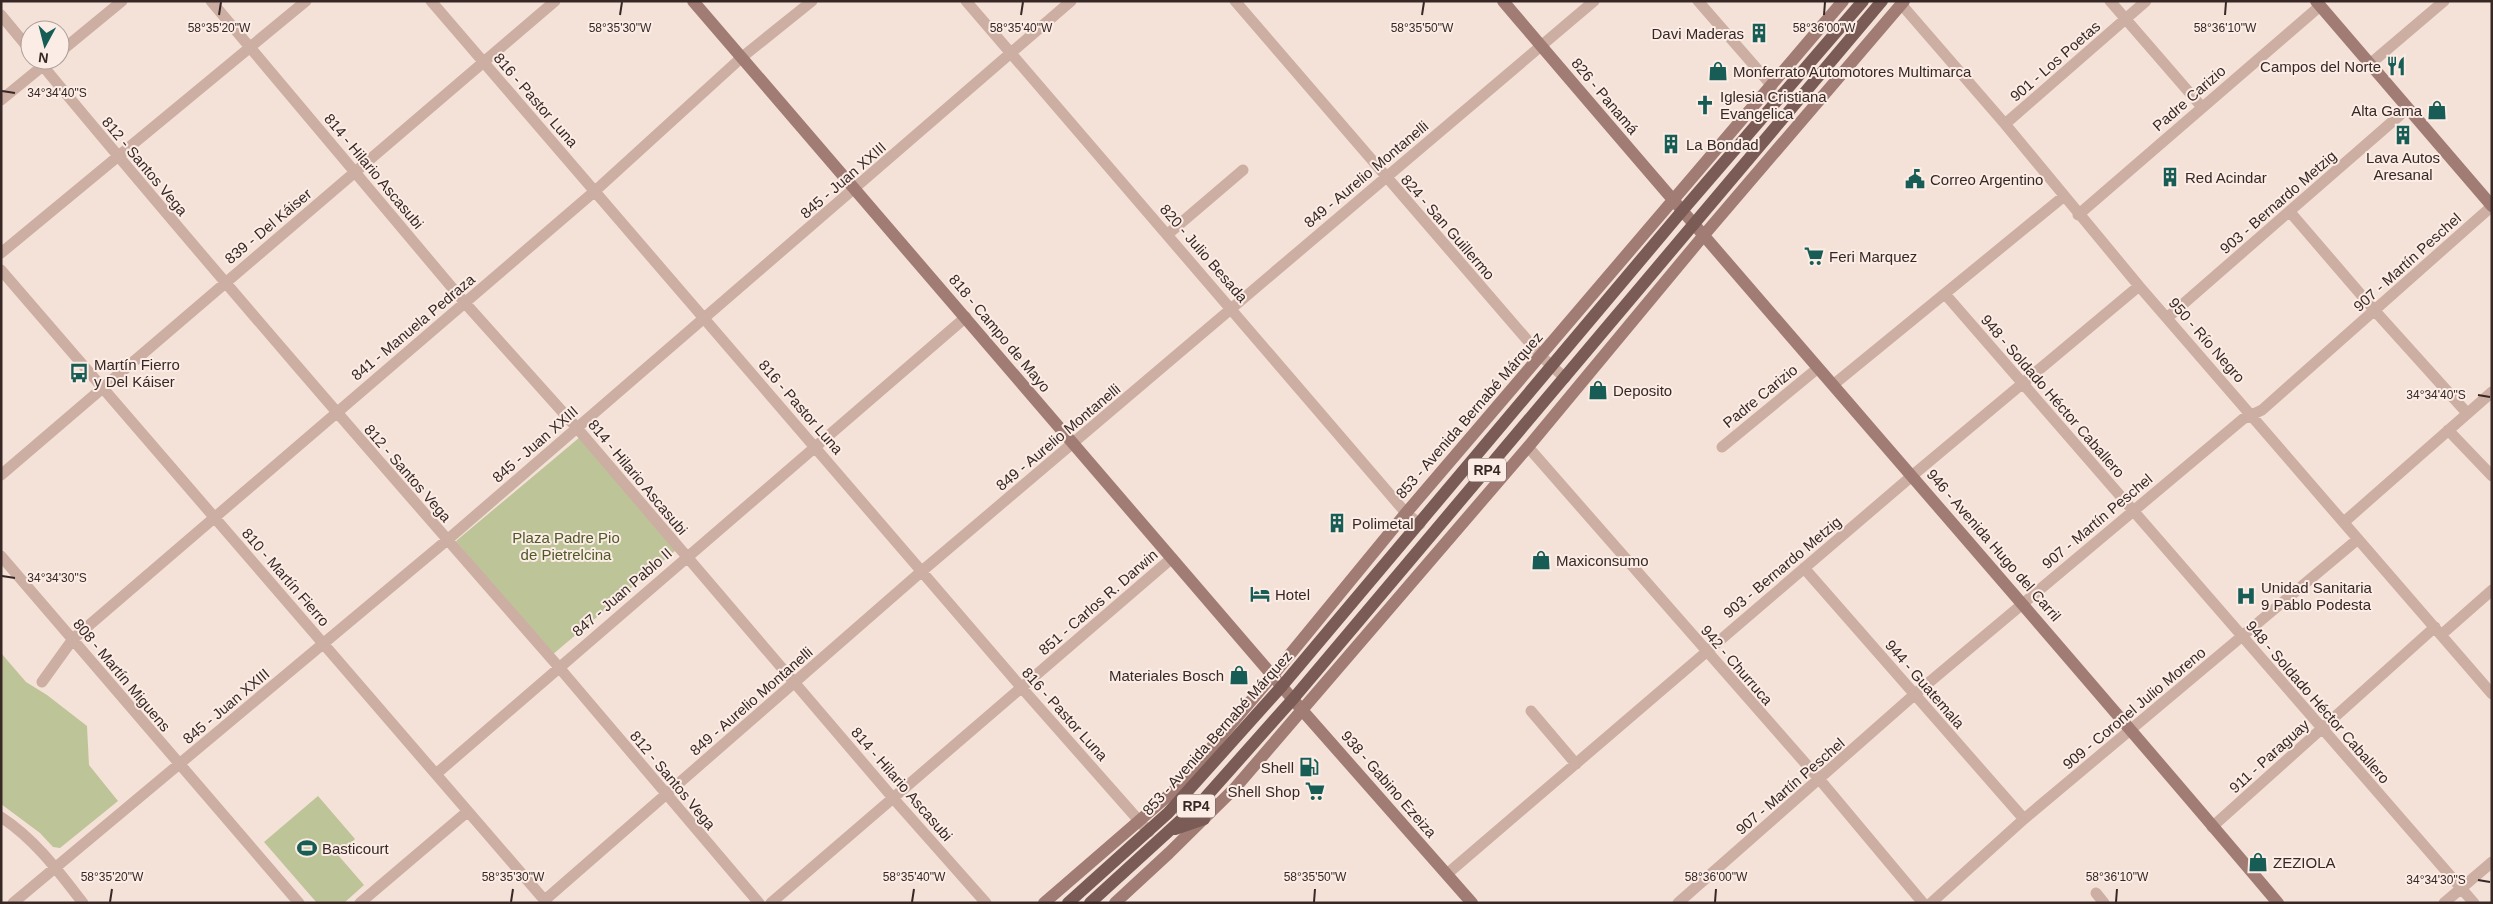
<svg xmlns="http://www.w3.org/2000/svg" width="2493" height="904" font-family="Arial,sans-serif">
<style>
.green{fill:#bdc497}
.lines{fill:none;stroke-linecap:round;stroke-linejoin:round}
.street{stroke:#cdaea3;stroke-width:11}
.secondary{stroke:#a17c74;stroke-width:12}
.primary{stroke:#7b5b55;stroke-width:12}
.ticks{fill:none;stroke:#372826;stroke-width:2}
.labels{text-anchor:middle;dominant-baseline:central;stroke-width:4;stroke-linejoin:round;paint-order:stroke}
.shield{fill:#fbede5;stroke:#72635f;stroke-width:1}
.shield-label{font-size:14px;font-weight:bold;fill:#372826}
.poi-label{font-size:15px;fill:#372826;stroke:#fbede5;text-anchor:start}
.street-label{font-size:15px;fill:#372826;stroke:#fbede5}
.park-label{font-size:15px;fill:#4f5827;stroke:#fbede5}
.ticks-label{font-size:12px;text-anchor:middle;fill:#372826;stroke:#fbede5;stroke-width:4;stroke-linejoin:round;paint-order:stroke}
</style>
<rect width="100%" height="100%" fill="#f4e2d8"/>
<!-- green -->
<path class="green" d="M580,437L676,550L552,655L456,541Z
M1,653L26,682L47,695L87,726L89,765L118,801L60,848L53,847L40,833L1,804Z
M318,796L355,839L338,855L364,885L344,903H317L264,842Z"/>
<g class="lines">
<!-- street -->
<path class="street" d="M211,1L465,303L577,428L893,798L986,903
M431,1L1021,687L1149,832
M966,1L1406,513L1420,524
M1235,1L1541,356L1565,378
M1698,1L1772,86
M2110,1L2201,106
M1901,4L2005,124L2139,286L2492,694
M1,15L30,50
M60,52L122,1
M38,60C208,265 382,465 557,665C625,744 691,824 759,903
M2370,64L2444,1
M1,100L50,60
M2005,124L2146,1
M2290,212L2375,311L2467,413
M2078,215L2320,6
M1168,234L1243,170
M1,253L306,1
M1,270L547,903
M1945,294L2474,903
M2167,318L2408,108
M1833,385L2063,197
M2448,430L2492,476
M1528,447L1820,780L1923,903
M1722,447L1818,368
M1,475L555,1
M2344,522L2492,392
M1,556L299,903
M1804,568L2024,819
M2441,635L2492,590
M42,682L73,639L595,191L741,58L812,1
M1531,711L1576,764
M436,774L966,317
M1,817C35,839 59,872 83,903
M2212,827L2435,627
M1447,874L1913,475L2139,286
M2096,893L2104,903
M545,900L922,571L1594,1
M13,903L446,541L1071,1
M360,903L467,812
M771,903L1172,558
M1678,903L1914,695L2243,419L2262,410L2492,206
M1931,903L2024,819L2358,539
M2444,903L2492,862"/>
<!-- secondary -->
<path class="secondary" d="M693,1L1302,710L1472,903
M1503,1C1759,303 2022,600 2278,903
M2316,1L2492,206
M1044,903L1177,788L1273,675L1406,513L1843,1
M1115,903L1169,853L1235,788L1528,447L1704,235L1904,1"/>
<!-- primary -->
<path class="primary" d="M1175,829L1204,819
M1068,903L1168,813L1282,686L1682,211L1863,1
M1090,903L1204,799L1293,699L1882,1"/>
</g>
<!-- ticks -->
<path class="ticks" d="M219,15L221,2M620,15L622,2M1021,15L1023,2M1422,15L1424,2M1824,15L1825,2M2225,15L2226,2M2,91L15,93M2478,395L2490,397M2,576L15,578M2478,880L2490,882M110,902L112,889M511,902L513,889M912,902L914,889M1314,902L1315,889M1715,902L1716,889M2116,902L2117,889"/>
<!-- icons -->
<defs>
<symbol id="building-bare" viewBox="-9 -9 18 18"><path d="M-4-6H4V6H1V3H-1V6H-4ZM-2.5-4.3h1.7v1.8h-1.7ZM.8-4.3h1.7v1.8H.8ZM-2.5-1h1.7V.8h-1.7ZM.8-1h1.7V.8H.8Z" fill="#175d55" stroke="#fbede5" stroke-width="2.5" paint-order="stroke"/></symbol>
<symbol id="restaurant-bare" viewBox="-9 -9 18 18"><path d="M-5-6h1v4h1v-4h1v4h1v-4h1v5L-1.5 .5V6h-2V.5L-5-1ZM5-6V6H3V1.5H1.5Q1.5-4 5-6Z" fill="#175d55" stroke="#fbede5" stroke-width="2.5" paint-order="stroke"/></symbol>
<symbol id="shop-bare" viewBox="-9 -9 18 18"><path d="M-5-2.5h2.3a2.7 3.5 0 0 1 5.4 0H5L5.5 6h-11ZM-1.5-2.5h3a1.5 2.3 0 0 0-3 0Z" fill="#175d55" stroke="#fbede5" stroke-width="2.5" paint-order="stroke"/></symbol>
<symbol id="church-bare" viewBox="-9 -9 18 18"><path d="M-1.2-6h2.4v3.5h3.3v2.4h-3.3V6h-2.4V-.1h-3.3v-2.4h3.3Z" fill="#175d55" stroke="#fbede5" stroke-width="2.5" paint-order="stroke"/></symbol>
<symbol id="civic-bare" viewBox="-9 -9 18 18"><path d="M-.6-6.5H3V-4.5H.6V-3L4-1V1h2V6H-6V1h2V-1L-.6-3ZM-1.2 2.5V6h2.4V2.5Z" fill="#175d55" stroke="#fbede5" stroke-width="2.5" paint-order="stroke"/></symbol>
<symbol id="supermarket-bare" viewBox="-9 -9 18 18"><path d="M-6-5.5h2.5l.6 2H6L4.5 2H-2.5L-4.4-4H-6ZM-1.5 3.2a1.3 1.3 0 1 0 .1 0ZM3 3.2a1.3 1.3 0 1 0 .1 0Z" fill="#175d55" stroke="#fbede5" stroke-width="2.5" paint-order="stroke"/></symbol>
<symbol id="bus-bare" viewBox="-9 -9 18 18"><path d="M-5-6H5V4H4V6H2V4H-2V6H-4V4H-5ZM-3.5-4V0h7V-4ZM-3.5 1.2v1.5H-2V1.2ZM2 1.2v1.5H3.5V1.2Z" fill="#175d55" stroke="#fbede5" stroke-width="2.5" paint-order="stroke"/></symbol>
<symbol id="hotel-bare" viewBox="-9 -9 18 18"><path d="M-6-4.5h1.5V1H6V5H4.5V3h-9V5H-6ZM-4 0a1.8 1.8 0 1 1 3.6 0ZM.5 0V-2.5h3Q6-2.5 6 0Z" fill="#175d55" stroke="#fbede5" stroke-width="2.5" paint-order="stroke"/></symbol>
<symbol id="hospital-bare" viewBox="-9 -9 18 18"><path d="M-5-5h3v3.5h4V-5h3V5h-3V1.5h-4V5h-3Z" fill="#175d55" stroke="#fbede5" stroke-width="2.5" paint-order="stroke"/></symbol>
<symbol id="fuel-bare" viewBox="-9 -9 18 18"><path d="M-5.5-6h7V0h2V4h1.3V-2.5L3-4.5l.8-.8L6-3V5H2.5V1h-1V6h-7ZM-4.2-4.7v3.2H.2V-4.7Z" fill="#175d55" stroke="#fbede5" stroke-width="2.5" paint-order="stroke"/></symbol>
<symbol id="stadium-bare" viewBox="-9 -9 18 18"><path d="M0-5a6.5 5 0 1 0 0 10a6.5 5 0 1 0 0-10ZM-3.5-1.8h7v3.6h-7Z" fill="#175d55" stroke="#fbede5" stroke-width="2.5" paint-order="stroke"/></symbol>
</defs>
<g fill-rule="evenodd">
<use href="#building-bare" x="1745" y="19" width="28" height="28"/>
<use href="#restaurant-bare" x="2382" y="52" width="28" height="28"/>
<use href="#shop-bare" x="1704" y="57" width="28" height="28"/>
<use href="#church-bare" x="1691" y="91" width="28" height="28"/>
<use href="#shop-bare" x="2423" y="96" width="28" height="28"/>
<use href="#building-bare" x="2389" y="121" width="28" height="28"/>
<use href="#building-bare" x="1657" y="130" width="28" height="28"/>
<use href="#building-bare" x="2156" y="163" width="28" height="28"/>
<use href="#civic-bare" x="1901" y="165" width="28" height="28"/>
<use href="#supermarket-bare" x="1800" y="242" width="28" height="28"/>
<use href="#bus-bare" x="65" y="359" width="28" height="28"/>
<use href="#shop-bare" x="1584" y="376" width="28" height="28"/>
<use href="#building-bare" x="1323" y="509" width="28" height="28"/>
<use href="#shop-bare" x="1527" y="546" width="28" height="28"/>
<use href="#hotel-bare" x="1246" y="580" width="28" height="28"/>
<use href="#hospital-bare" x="2232" y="582" width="28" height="28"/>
<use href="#shop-bare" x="1225" y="661" width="28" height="28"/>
<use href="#fuel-bare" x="1295" y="753" width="28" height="28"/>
<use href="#supermarket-bare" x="1301" y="777" width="28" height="28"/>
<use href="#stadium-bare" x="293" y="834" width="28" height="28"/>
<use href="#shop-bare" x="2244" y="848" width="28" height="28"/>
</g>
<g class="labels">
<!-- shield labels -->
<g class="shield">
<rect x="1468" y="458.5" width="38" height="23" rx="4"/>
<rect x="1177" y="794.5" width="38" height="23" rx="4"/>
</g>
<g class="shield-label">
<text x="1487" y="470">RP4</text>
<text x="1196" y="806">RP4</text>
</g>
<!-- poi labels -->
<g class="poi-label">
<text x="1744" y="33" text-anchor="end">Davi Maderas</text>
<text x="2381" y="66" text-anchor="end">Campos del Norte</text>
<text x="1733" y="71">Monferrato Automotores Multimarca</text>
<text x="1720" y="96">Iglesia Cristiana<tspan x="1720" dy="17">Evangelica</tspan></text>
<text x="2422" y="110" text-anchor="end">Alta Gama</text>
<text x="1686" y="144">La Bondad</text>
<text x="2403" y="157" text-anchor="middle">Lava Autos<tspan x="2403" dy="17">Aresanal</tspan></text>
<text x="2185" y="177">Red Acindar</text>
<text x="1930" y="179">Correo Argentino</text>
<text x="1829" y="256">Feri Marquez</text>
<text x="94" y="364">Martín Fierro<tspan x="94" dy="17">y Del Káiser</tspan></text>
<text x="1613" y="390">Deposito</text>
<text x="1352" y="523">Polimetal</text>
<text x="1556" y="560">Maxiconsumo</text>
<text x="2261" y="587">Unidad Sanitaria<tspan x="2261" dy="17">9 Pablo Podesta</tspan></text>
<text x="1275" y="594">Hotel</text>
<text x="1224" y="675" text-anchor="end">Materiales Bosch</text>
<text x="1294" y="767" text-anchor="end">Shell</text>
<text x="1300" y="791" text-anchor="end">Shell Shop</text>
<text x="322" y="848">Basticourt</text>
<text x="2273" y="862">ZEZIOLA</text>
</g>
<!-- street labels -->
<g class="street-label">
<text transform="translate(2055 61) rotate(-41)">901 - Los Poetas</text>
<text transform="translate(1605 96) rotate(50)">826 - Panamá</text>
<text transform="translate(2189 98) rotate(-41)">Padre Carizio</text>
<text transform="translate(536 100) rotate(49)">816 - Pastor Luna</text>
<text transform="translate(145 166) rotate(50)">812 - Santos Vega</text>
<text transform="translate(374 171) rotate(50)">814 - Hilario Ascasubi</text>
<text transform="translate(1366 174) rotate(-40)">849 - Aurelio Montanelli</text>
<text transform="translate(843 180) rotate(-41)">845 - Juan XXIII</text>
<text transform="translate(2278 202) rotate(-41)">903 - Bernardo Metzig</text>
<text transform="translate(268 226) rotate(-40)">839 - Del Káiser</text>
<text transform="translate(1448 227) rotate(49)">824 - San Guillermo</text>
<text transform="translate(1204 253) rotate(49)">820 - Julio Besada</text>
<text transform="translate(2407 262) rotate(-42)">907 - Martín Peschel</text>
<text transform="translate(413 327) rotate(-40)">841 - Manuela Pedraza</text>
<text transform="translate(1000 333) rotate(50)">818 - Campo de Mayo</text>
<text transform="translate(2207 340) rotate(49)">950 - Río Negro</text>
<text transform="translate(1760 396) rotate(-39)">Padre Carizio</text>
<text transform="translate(2053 396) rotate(49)">948 - Soldado Héctor Caballero</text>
<text transform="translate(801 407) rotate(49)">816 - Pastor Luna</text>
<text transform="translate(1469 415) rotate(-49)">853 - Avenida Bernabé Márquez</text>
<text transform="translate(1058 437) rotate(-40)">849 - Aurelio Montanelli</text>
<text transform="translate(535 444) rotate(-41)">845 - Juan XXIII</text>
<text transform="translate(408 473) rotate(49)">812 - Santos Vega</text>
<text transform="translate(638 477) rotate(50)">814 - Hilario Ascasubi</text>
<text transform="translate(2097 521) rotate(-40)">907 - Martín Peschel</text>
<text transform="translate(1994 545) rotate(49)">946 - Avenida Hugo del Carril</text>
<text transform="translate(1782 567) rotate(-40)">903 - Bernardo Metzig</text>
<text transform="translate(286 577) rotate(49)">810 - Martín Fierro</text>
<text transform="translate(622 592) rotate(-41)">847 - Juan Pablo II</text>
<text transform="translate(1098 602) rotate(-41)">851 - Carlos R. Darwin</text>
<text transform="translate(1737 665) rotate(49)">942 - Churruca</text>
<text transform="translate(122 675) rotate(50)">808 - Martín Miguens</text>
<text transform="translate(1925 684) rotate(49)">944 - Guatemala</text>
<text transform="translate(751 701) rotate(-41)">849 - Aurelio Montanelli</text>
<text transform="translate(2318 702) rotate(49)">948 - Soldado Héctor Caballero</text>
<text transform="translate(226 706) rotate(-40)">845 - Juan XXIII</text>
<text transform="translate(2134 708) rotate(-40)">909 - Coronel Julio Moreno</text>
<text transform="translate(1065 714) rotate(48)">816 - Pastor Luna</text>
<text transform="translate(1217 733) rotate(-48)">853 - Avenida Bernabé Márquez</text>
<text transform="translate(2269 756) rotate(-42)">911 - Paraguay</text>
<text transform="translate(673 780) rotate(50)">812 - Santos Vega</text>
<text transform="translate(902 784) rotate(49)">814 - Hilario Ascasubi</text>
<text transform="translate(1389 784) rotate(49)">938 - Gabino Ezeiza</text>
<text transform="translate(1790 786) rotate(-41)">907 - Martín Peschel</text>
</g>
<!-- park labels -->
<g class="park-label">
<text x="566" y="537">Plaza Padre Pio<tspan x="566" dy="17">de Pietrelcina</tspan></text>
</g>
</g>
<g class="ticks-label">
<text x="219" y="32">58°35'20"W</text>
<text x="620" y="32">58°35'30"W</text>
<text x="1021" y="32">58°35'40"W</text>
<text x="1422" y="32">58°35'50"W</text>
<text x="1824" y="32">58°36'00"W</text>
<text x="2225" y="32">58°36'10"W</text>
<text x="57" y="97">34°34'40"S</text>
<text x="2436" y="399">34°34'40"S</text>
<text x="57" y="582">34°34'30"S</text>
<text x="112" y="881">58°35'20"W</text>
<text x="513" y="881">58°35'30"W</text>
<text x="914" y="881">58°35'40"W</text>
<text x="1315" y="881">58°35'50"W</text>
<text x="1716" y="881">58°36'00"W</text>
<text x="2117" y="881">58°36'10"W</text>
<text x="2436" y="884">34°34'30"S</text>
</g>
<!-- border -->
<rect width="2493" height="904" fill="none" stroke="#372826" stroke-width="5"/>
<!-- north arrow -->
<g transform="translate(45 45) rotate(187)"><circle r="24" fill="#fbede5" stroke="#ad9e99"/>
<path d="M0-4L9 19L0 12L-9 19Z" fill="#175d55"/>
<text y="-8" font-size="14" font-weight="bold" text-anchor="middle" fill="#372826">N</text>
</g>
</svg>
